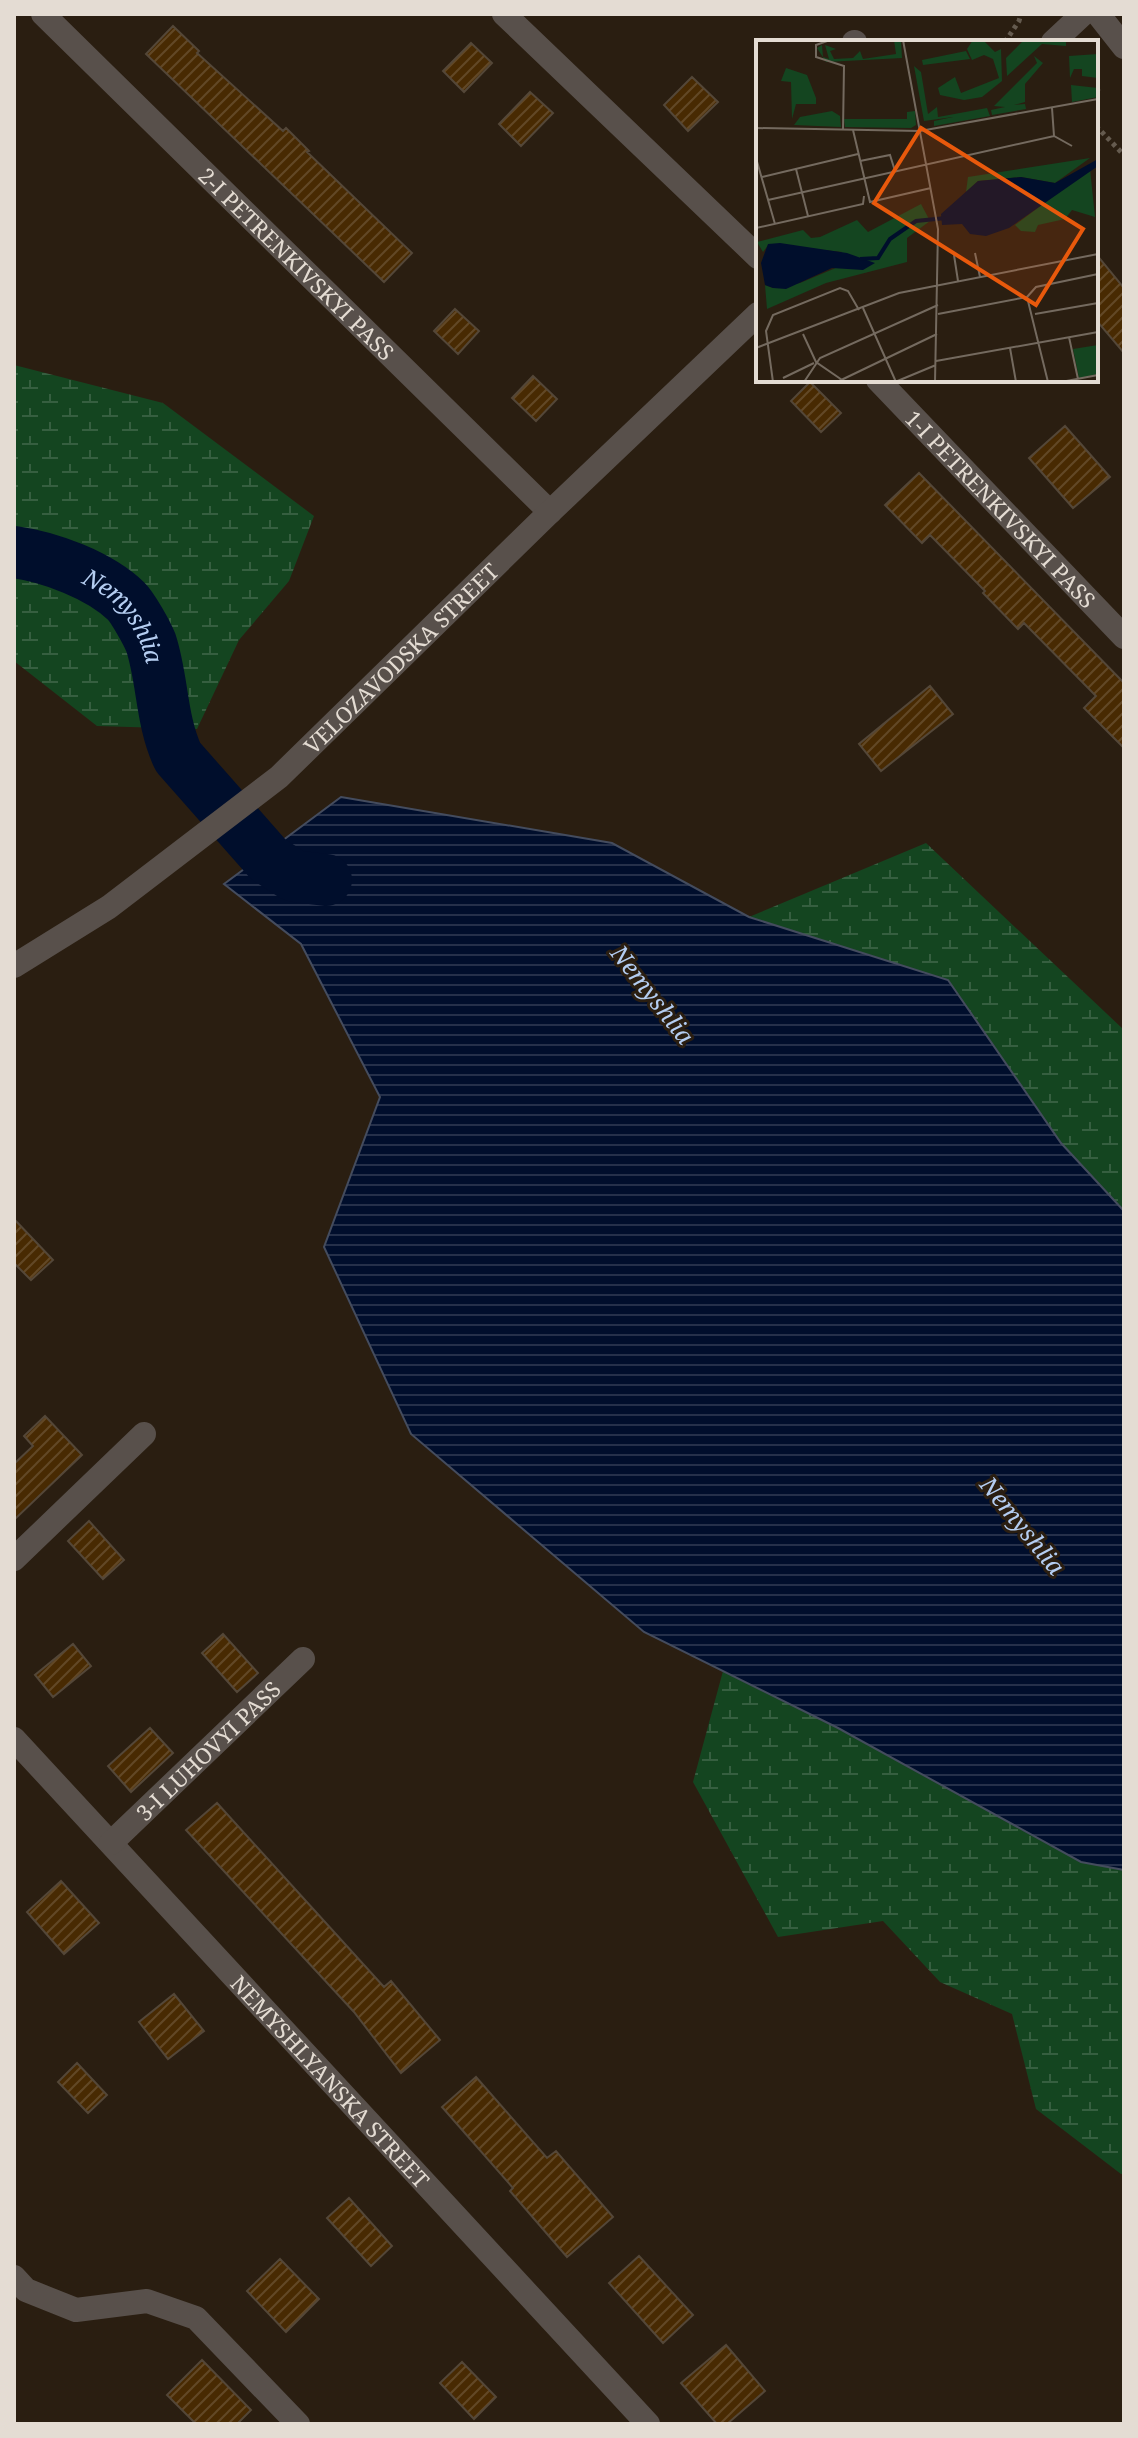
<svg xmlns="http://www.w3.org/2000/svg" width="1138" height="2438" font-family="'Noto Serif',serif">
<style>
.wetland{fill:url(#wetland-marsh)}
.water{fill:url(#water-rules);stroke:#444c5e;stroke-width:2}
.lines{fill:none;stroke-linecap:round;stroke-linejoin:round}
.river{stroke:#000e2c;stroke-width:52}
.building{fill:url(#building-hatch);stroke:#544738;stroke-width:2}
.path{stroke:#655b4f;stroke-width:5;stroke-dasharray:4 4;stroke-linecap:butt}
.minor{stroke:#58504b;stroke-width:24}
.labels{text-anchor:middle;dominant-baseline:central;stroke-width:6;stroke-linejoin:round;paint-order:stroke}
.street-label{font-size:22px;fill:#e4dcd3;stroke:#2a1e11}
.water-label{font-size:24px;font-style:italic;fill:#b4cdf1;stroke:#2a1e11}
.inset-river{fill:none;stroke:#000e2c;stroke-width:4}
.inset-road{fill:none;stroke:#746a5f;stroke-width:2}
.view{fill:#e8590c;fill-opacity:0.15;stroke:#e8590c;stroke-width:4}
.inset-edge{fill:none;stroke:#e4dcd3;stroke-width:4}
</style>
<defs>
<pattern id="wetland-marsh" width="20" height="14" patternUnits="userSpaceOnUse" patternTransform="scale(2)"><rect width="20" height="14" fill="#144520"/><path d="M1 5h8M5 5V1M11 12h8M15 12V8" fill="none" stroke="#365f40"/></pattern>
<pattern id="water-rules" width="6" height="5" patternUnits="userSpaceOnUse" patternTransform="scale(2)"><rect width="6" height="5" fill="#000e2c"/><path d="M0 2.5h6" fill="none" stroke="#25304a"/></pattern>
<pattern id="building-hatch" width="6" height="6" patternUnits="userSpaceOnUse" patternTransform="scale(2)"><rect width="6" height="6" fill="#482a02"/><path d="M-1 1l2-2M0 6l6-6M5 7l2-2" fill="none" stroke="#624826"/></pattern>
</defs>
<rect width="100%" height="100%" fill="#2a1e11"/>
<!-- wetland -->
<path class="wetland" d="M14,365L163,403L314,516L289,581L239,640L197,729L97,726L14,661Z
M926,843L1124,1030V1211L1061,1143L749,917Z
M723,1671L838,1728L1081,1862L1124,1870V2174H1121L1036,2109L1012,2014L940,1982L883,1921L778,1937L693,1782Z"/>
<!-- water -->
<path class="water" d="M341,797L612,843L749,917L948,980L1061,1143L1124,1211V1870L1081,1862L838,1728L644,1632L411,1434L324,1247L380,1097L301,944L224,884Z"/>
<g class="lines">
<!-- river -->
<path class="river" id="s1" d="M14,552C50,557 99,575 126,601C133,608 147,633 151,643C163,680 161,721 178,757L268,859L294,876L326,880"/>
</g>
<!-- building -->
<path class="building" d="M173,26L199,51L197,53L283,131L286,128L309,151L307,152L412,253L384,282L146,54Z
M471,43L492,63L464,92L443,71Z
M692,77L718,102L688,131L664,105Z
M530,92L553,113L521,146L499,124Z
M1096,254L1124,288V353L1096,320Z
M455,309L479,331L458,354L434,331Z
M533,376L557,399L536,421L512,398Z
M810,382L841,413L821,432L791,401Z
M1065,426L1110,477L1073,508L1029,458Z
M919,473L1124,683V748L1084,708L1096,696L1024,623L1018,629L983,593L985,591L930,535L922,543L885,505Z
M930,686L953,714L881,771L859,744Z
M14,1219L53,1260L31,1280L14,1263Z
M45,1416L82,1455L14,1520V1464L33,1446L24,1436Z
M89,1521L124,1560L103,1579L68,1541Z
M223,1634L258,1673L237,1692L202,1653Z
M73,1644L91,1666L53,1697L35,1675Z
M150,1728L173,1753L131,1792L108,1766Z
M217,1803L384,1987L391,1981L440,2040L401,2073L354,2012L186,1830Z
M61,1881L99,1923L64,1954L27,1912Z
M174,1994L204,2031L168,2059L139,2022Z
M77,2063L107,2095L88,2113L58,2082Z
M476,2077L547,2158L556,2151L613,2217L567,2257L510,2191L513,2188L442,2107Z
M349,2198L392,2246L371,2266L327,2218Z
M639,2256L693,2315L663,2343L609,2283Z
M280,2259L319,2299L286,2332L247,2291Z
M726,2345L765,2391L727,2424H717L681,2383Z
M202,2360L251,2410L237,2424H196L167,2395Z
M462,2362L496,2397L474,2419L440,2383Z"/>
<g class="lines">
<!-- path -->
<path class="path" d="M1005,42L1019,21L1021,14
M1096,91L1100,87
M1096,126L1124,155"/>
<!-- minor -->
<g class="minor">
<path id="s2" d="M43,14L550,512"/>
<path d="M504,14L758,257"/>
<path d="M1098,14L1124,47"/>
<path d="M854,42H855"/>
<path d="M1053,42L1083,14"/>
<path id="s3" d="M878,380L1124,637"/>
<path id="s4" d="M14,966L109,907L279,777L550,512L758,314"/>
<path d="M14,1559L144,1434"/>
<path id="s5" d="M14,1739L648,2424"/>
<path id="s6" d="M111,1843L303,1659"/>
<path d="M14,2277L26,2290L76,2310L147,2301L196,2318L298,2424"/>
</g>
</g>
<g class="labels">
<!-- street labels -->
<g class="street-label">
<text stroke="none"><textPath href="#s2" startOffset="356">2-I PETRENKIVSKYI PASS</textPath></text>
<text stroke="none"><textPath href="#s3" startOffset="178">1-I PETRENKIVSKYI PASS</textPath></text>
<text stroke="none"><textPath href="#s4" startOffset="496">VELOZAVODSKA STREET</textPath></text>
<text stroke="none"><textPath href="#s6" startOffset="134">3-I LUHOVYI PASS</textPath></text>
<text stroke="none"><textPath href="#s5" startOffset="466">NEMYSHLYANSKA STREET</textPath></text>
</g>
<!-- water labels -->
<g class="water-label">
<text stroke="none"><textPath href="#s1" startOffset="134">Nemyshlia</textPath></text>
<text transform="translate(653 994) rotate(52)">Nemyshlia</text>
<text transform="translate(1023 1525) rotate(51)">Nemyshlia</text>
</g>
</g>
<!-- overview -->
<g transform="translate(756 40)">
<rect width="342" height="342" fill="#2a1e11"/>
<path d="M76,71L84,76L85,87L38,85L44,77ZM159,71L160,85L155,88L89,87L88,79H151V72ZM342,305V334L323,338L317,309Z" fill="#144520"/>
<path d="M334,118L299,143L265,137L222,141L210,152L212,137ZM334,129L339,177L316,170L309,179L282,185L279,192L265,191L259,185ZM165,164L174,181L151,198V222L70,243L11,269L9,245L17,248L44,243L82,227L86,212L13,204L7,212L1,202L47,190L55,198L64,197L101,180L112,192Z" fill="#144520"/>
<path d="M138,0H145L146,18L70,22L61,8L66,5L67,17L73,19L69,5L80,9L74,11L78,19L97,18L104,11L107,19L140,14ZM217,0H227L239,12L245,9L246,41L226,57L208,60L184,55L182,48L199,37L205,53L243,38L237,19L228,15L216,20L211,9ZM268,0H310V6L286,4L251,36L250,18ZM210,11L214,19L167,25L166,20ZM342,14V38L326,36V29H318L314,38L313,16ZM278,16L287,23L269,44V62L258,65L269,64L270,69L236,75L235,70L249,67L238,66L281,23ZM158,26L165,32L172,74L181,67L182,77L231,68L234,76L178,86V81L197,77L168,81ZM30,28L51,35L60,58V64H40L36,79L35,42L25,41ZM315,45L342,48V57L316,62Z" fill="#144520"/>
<path d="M342,119V126L253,188L230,196L214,194L206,184L186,185L185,174L222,141L265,137L299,143ZM24,203L91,213L119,223L107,230L76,228L30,249L17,248L9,245L5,223L12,204Z" fill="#000e2c"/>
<path class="inset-river" d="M104,219L122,218L134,199L160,181L190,178"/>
<path class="inset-road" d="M74,0L60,5V17L88,26L87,90M147,0L182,189L179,342M296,68L298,96M0,88L164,91L342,59M97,90L114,162L175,148M0,118L19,184M104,121L134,115L139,131M40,129L52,176M6,137L102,114M12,160L298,96L316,106M0,188L107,164L108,156M219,213L224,237M198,215L202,241M271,257L292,342M107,268L140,342M182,274L271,257L280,247L342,234M279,274L342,263M47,294L60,322L89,342M313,297L322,339M0,308L143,253L342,214M254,308L260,342M180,321L342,292M27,338L58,323M17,342L10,291L17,275L84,248L92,251L103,270M48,342L64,318L182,265M81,342L181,294M139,342L180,325M305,342L342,335"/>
<path class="view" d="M165,88L327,189L280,265L118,163Z"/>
<rect width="342" height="342" class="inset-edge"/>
</g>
<!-- border -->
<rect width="1138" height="2438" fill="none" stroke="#e4dcd3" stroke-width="32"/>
</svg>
